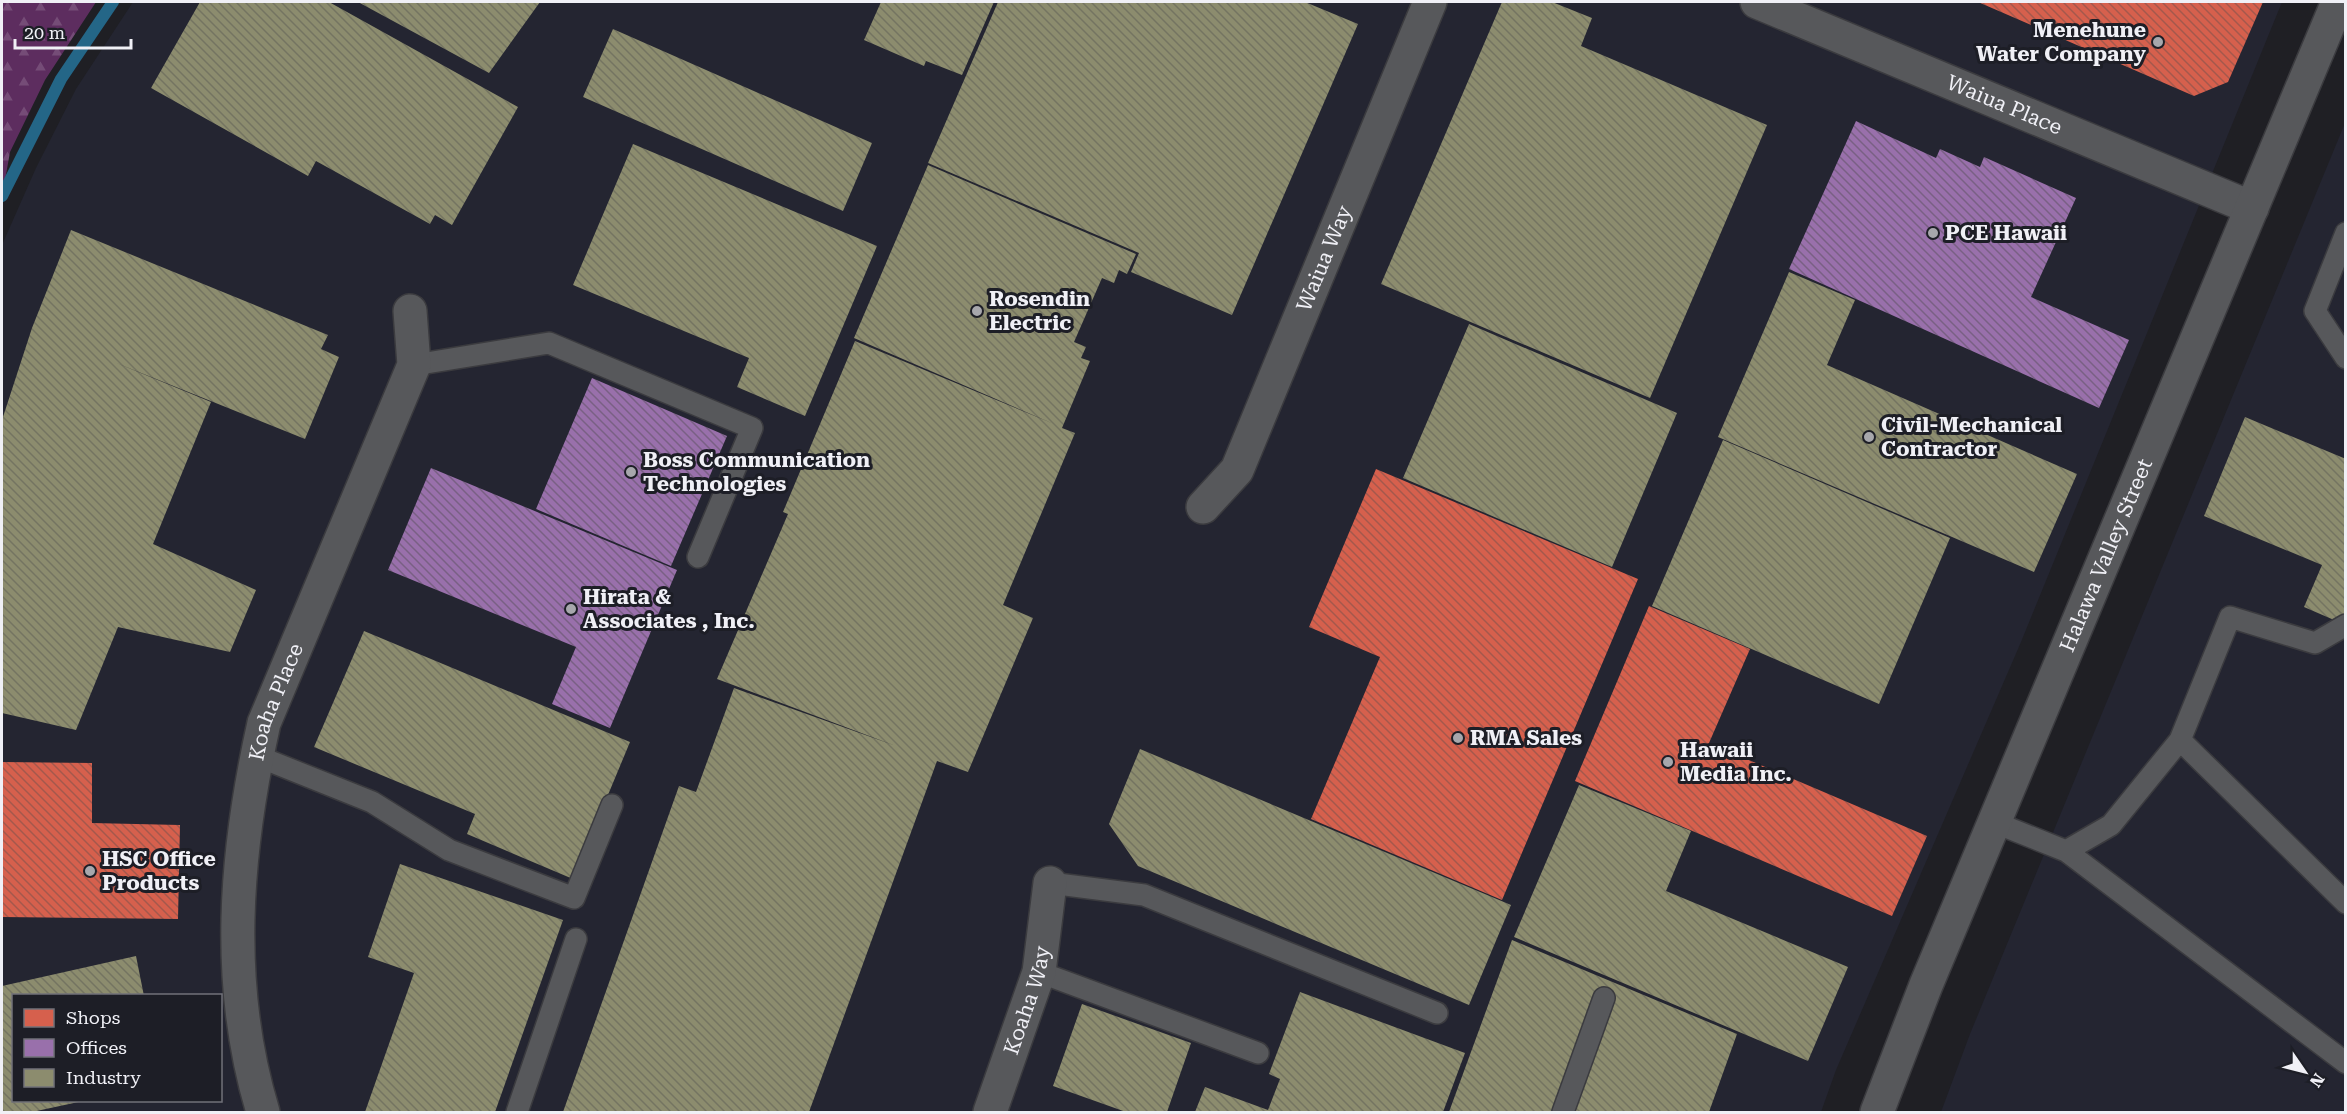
<svg xmlns="http://www.w3.org/2000/svg" width="2347" height="1114" font-family="'Roboto Serif',serif">
<style>
.built{fill:#242531;fill-rule:evenodd}
.forest{fill:url(#forest-firs)}
.shops{fill:url(#shops-back-hatch)}
.offices{fill:url(#offices-back-hatch)}
.industry{fill:url(#industry-back-hatch)}
.lines{fill:none;stroke-linecap:round;stroke-linejoin:round}
.stream{stroke:#246687;stroke-width:12}
.service-casing{stroke:#3b3b3f;stroke-width:24}
.minor-casing{stroke:#3b3b3f;stroke-width:36}
.tertiary-casing{stroke:#3b3b3f;stroke-width:36}
.service{stroke:#57585b;stroke-width:21}
.minor{stroke:#57585b;stroke-width:33}
.tertiary{stroke:#57585b;stroke-width:33}
.poi-dot{fill:#a7a7ac;stroke:#1d1e26;stroke-width:2}
.labels{text-anchor:middle;dominant-baseline:central;stroke-width:6;stroke-linejoin:round;paint-order:stroke}
.poi-label{font-size:21px;font-weight:bold;fill:#f0f0f6;stroke:#1d1e26;text-anchor:start}
.street-label{font-size:21px;fill:#f0f0f6;stroke:#1d1e26}
</style>
<defs>
<pattern id="forest-firs" width="22" height="20" patternUnits="userSpaceOnUse" patternTransform="scale(1.5)"><rect width="22" height="20" fill="#5d2d5f"/><path d="M5 1l3.5 6h-7zM16 11l3.5 6h-7z" fill="#754c77"/></pattern>
<pattern id="shops-back-hatch" width="6" height="6" patternUnits="userSpaceOnUse" patternTransform="scale(1.5)"><rect width="6" height="6" fill="#d6604d"/><path d="M-1 5l2 2M0 0l6 6M5-1l2 2" fill="none" stroke="#a4584c"/></pattern>
<pattern id="offices-back-hatch" width="6" height="6" patternUnits="userSpaceOnUse" patternTransform="scale(1.5)"><rect width="6" height="6" fill="#9970ab"/><path d="M-1 5l2 2M0 0l6 6M5-1l2 2" fill="none" stroke="#796084"/></pattern>
<pattern id="industry-back-hatch" width="6" height="6" patternUnits="userSpaceOnUse" patternTransform="scale(1.5)"><rect width="6" height="6" fill="#8c8c6e"/><path d="M-1 5l2 2M0 0l6 6M5-1l2 2" fill="none" stroke="#747461"/></pattern>
</defs>
<rect width="100%" height="100%" fill="#1f1f24"/>
<!-- built -->
<path class="built" d="M133,2H2282L2021,642L1836,1070L1821,1112H2V245L36,168L76,89ZM14,996H220V1100H14Z
M2345,123V1112H1941L1970,1034Z"/>
<!-- forest -->
<path class="forest" d="M2,2H96L45,80L10,152L2,197Z"/>
<!-- shops -->
<path class="shops" d="M1978,2H2263L2228,82L2194,96Z
M1376,469L1638,579L1502,900L1311,819L1380,657L1309,627Z
M1649,606L1750,649L1709,743L1927,836L1892,916L1575,781Z
M2,762L92,763V823L180,825L178,919L2,917Z"/>
<!-- offices -->
<path class="offices" d="M1856,121L1936,158L1940,149L1980,167L1984,157L2076,198L2031,297L2129,340L2099,408L1789,269Z
M592,378L727,436L671,566L536,509Z
M431,468L677,570L610,728L552,704L576,647L388,570Z"/>
<!-- industry -->
<path class="industry" d="M200,2H329L518,107L452,225L435,215L430,224L316,161L308,176L151,88Z
M358,2H540L489,73Z
M881,2H994L962,75L926,61L924,66L864,40Z
M998,2H1305L1358,24L1232,315L1131,272L1139,253L928,163Z
M1502,2H1552L1592,18L1581,46L1767,125L1650,398L1381,284Z
M613,29L872,143L843,211L583,97Z
M633,144L877,246L805,416L737,387L749,358L573,285Z
M928,165L1136,254L1127,274L1119,270L1114,283L1102,278L1074,342L1086,347L1081,358L1090,361L1062,428L1075,433L1003,605L1033,618L968,772L937,761L809,1112H563L679,786L696,792L734,688L896,746L717,679L788,514L783,512L855,341L1054,424L854,338Z
M71,230L328,335L321,349L339,357L305,439L114,362L211,402L153,544L256,590L230,652L118,627L76,730L2,713V420L32,328Z
M1789,272L1855,300L1827,365L2077,474L2034,572L1718,437Z
M1469,324L1677,413L1612,567L1403,478Z
M2245,417L2346,459V612L2341,623L2304,607L2322,565L2204,516Z
M1723,440L1950,538L1879,704L1652,606Z
M364,631L630,742L573,879L467,834L475,814L314,747Z
M1140,749L1511,905L1469,1005L1138,866L1109,824Z
M1579,785L1691,831L1666,891L1848,967L1808,1061L1514,937Z
M400,864L563,920L495,1112H365L414,973L368,957Z
M1512,940L1737,1034L1709,1112H1449Z
M136,956L144,996H14V1100L83,1101L32,1112H2V986Z
M1300,992L1465,1053L1443,1112H1195L1205,1087L1268,1110L1280,1079L1269,1074Z
M1082,1004L1191,1043L1167,1112H1126L1053,1086Z"/>
<g class="lines">
<!-- stream -->
<path class="stream" d="M2,196L61,79L113,2"/>
<defs>
<path id="service" d="M2346,233L2315,311L2346,358
M414,365L549,343L752,428L698,557
M2180,740L2346,903
M257,756L372,802L449,850L574,898L612,805
M1996,823L2066,851L2111,825L2180,740L2230,617L2315,643L2346,625
M2066,851L2346,1063
M1050,883L1144,895L1437,1013
M1039,972L1258,1053
M517,1112L576,939
M1563,1112L1604,998"/>
<g id="minor">
<path id="s1" d="M1757,2L2252,208"/>
<path id="s2" d="M1203,507L1237,470L1430,2"/>
<path id="s3" d="M263,1112C224,984 235,853 264,723L414,365L410,311"/>
<path id="s4" d="M990,1112L1039,972L1050,883"/>
</g>
<g id="tertiary">
<path id="s5" d="M1877,1112L1926,985L2338,2"/>
</g>
</defs>
<!-- service casing -->
<use href="#service" class="service-casing"/>
<!-- minor casing -->
<use href="#minor" class="minor-casing"/>
<!-- tertiary casing -->
<use href="#tertiary" class="tertiary-casing"/>
<!-- service -->
<use href="#service" class="service"/>
<!-- minor -->
<use href="#minor" class="minor"/>
<!-- tertiary -->
<use href="#tertiary" class="tertiary"/>
</g>
<!-- markers -->
<g class="poi-dot">
<circle cx="2158" cy="42" r="6"/>
<circle cx="1933" cy="233" r="6"/>
<circle cx="977" cy="311" r="6"/>
<circle cx="1869" cy="437" r="6"/>
<circle cx="631" cy="472" r="6"/>
<circle cx="571" cy="609" r="6"/>
<circle cx="1458" cy="738" r="6"/>
<circle cx="1668" cy="762" r="6"/>
<circle cx="90" cy="871" r="6"/>
</g>
<g class="labels">
<!-- poi labels -->
<g class="poi-label">
<text x="2146" y="30" text-anchor="end">Menehune<tspan x="2146" dy="24">Water Company</tspan></text>
<text x="1945" y="233">PCE Hawaii</text>
<text x="989" y="299">Rosendin<tspan x="989" dy="24">Electric</tspan></text>
<text x="1881" y="425">Civil-Mechanical<tspan x="1881" dy="24">Contractor</tspan></text>
<text x="643" y="460">Boss Communication<tspan x="643" dy="24">Technologies</tspan></text>
<text x="583" y="597">Hirata &amp;<tspan x="583" dy="24">Associates , Inc.</tspan></text>
<text x="1470" y="738">RMA Sales</text>
<text x="1680" y="750">Hawaii<tspan x="1680" dy="24">Media Inc.</tspan></text>
<text x="102" y="859">HSC Office<tspan x="102" dy="24">Products</tspan></text>
</g>
<!-- street labels -->
<g class="street-label">
<text stroke="none"><textPath href="#s1" startOffset="268">Waiua Place</textPath></text>
<text stroke="none"><textPath href="#s2" startOffset="279">Waiua Way</textPath></text>
<text stroke="none"><textPath href="#s5" startOffset="602">Halawa Valley Street</textPath></text>
<text stroke="none"><textPath href="#s3" startOffset="417">Koaha Place</textPath></text>
<text stroke="none"><textPath href="#s4" startOffset="118">Koaha Way</textPath></text>
</g>
</g>
<!-- border -->
<rect width="2347" height="1114" fill="none" stroke="#f0f0f6" stroke-width="6"/>
<!-- legend -->
<rect x="12" y="994" width="210" height="108" fill="#1d1e26" stroke="#717279" stroke-width="1.5"/>
<rect x="24" y="1009" width="30" height="18" fill="#d6604d" stroke="#717279" stroke-width="1.5"/>
<text x="66" y="1024" font-size="18" fill="#f0f0f6">Shops</text>
<rect x="24" y="1039" width="30" height="18" fill="#9970ab" stroke="#717279" stroke-width="1.5"/>
<text x="66" y="1054" font-size="18" fill="#f0f0f6">Offices</text>
<rect x="24" y="1069" width="30" height="18" fill="#8c8c6e" stroke="#717279" stroke-width="1.5"/>
<text x="66" y="1084" font-size="18" fill="#f0f0f6">Industry</text>
<!-- north arrow -->
<g transform="translate(2305 1072) rotate(125)" stroke="#1d1e26" stroke-width="4.5" paint-order="stroke">
<path d="M0-4.5L10 22L0 15L-10 22Z" fill="#f0f0f6"/>
<text y="-9" font-size="16" font-weight="bold" text-anchor="middle" fill="#f0f0f6">N</text>
</g>
<!-- scale -->
<path d="M15 39v9h116v-9" fill="none" stroke="#f0f0f6" stroke-width="3"/>
<text x="24" y="39" font-size="18" fill="#f0f0f6" stroke="#1d1e26" stroke-width="4.5" paint-order="stroke">20 m</text>
</svg>
